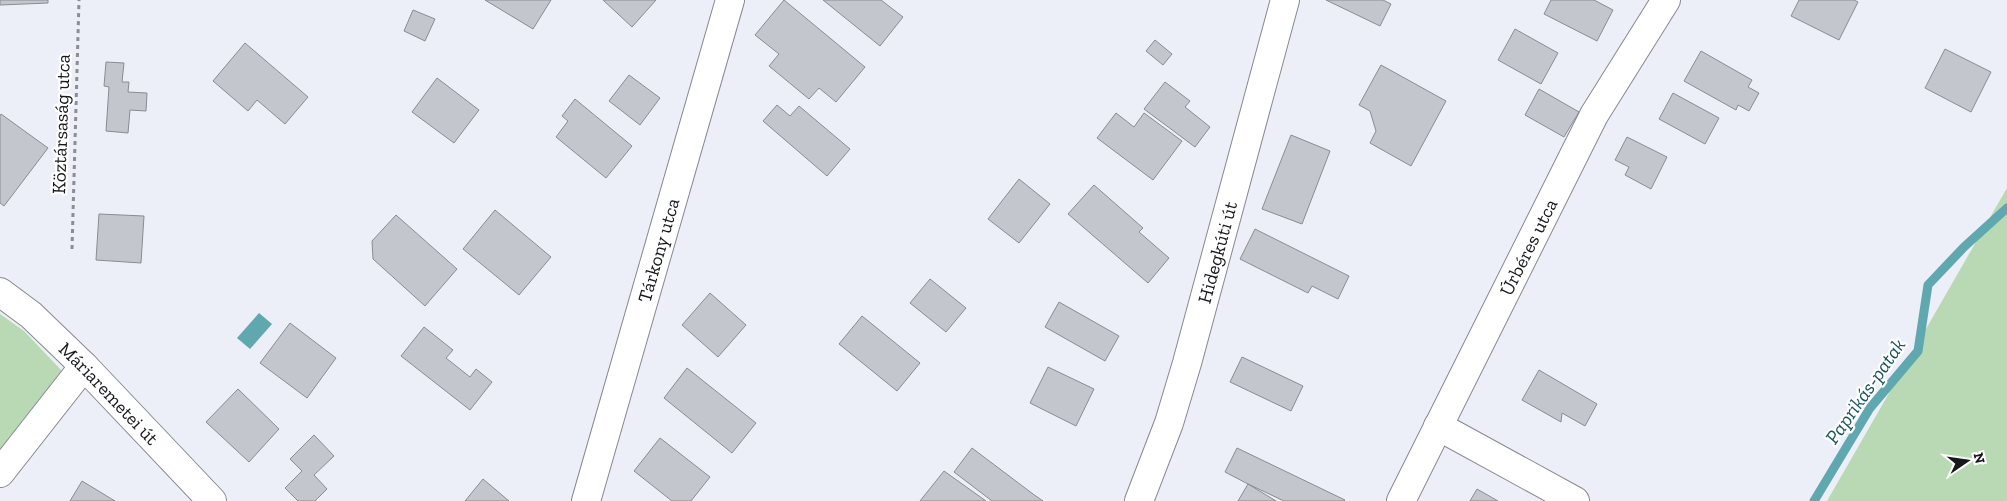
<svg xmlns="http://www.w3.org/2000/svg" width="2007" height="501" font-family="'Zilla Slab',serif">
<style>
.green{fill:#b8d9b3}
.water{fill:#5fa8b0}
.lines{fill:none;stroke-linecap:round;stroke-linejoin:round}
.stream{stroke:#5fa8b0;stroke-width:9}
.building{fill:#c4c6ce;stroke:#898c93}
.minor-casing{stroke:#878991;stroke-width:30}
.major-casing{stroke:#878991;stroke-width:30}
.path{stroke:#8b8d93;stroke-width:3;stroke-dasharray:4 4;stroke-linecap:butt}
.minor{stroke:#fff;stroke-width:28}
.major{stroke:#fff;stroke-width:28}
.labels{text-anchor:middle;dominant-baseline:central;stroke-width:4.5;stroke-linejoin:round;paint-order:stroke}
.street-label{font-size:19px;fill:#17181b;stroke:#fff}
.water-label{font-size:20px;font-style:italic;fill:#17555c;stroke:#fff}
</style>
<rect width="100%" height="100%" fill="#eceff7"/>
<!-- green -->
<path class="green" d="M2007,188V501H1827Z
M0,314L24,331L63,372L26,416L0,452Z"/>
<!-- water -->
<path class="water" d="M259,313L272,324L250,349L237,338Z"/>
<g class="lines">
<!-- stream -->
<path class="stream" d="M1814,501L1870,408L1918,351L1928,285L1964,247L2007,208"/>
</g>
<!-- building -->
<path class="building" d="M0,0H48V3L0,5Z
M485,0H551L533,29Z
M603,0H656L632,27Z
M784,0L865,67L836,102L819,88L809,99L769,66L779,54L755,35Z
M823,0H881L903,17L880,46Z
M1326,0H1383L1391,4L1380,26Z
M1551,0H1594L1613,10L1597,41L1544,14Z
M1799,0H1854L1858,2L1839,40L1791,16Z
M413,10L435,19L425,41L404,31Z
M1515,29L1558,53L1541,84L1498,60Z
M1155,40L1172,54L1163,65L1146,51Z
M245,43L308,97L285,124L257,100L248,111L213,81Z
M1945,49L1991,72L1971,112L1925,88Z
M1701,51L1752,80L1748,87L1759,93L1749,111L1738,105L1736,110L1684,81Z
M106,62L124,63L122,82H129L128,92L147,93L146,111L130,110L128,133L106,131L109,87L104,86Z
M1381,65L1446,101L1411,166L1370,143L1376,131L1370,111L1359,105Z
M629,75L660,98L640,125L609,101Z
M437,78L479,110L454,143L412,112Z
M1165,82L1190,101L1185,107L1210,127L1195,147L1144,109Z
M1539,89L1579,112L1564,137L1525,115Z
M1673,93L1719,118L1705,144L1659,119Z
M575,99L632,146L606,178L556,137L568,121L562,116Z
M777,105L790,116L799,106L850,149L827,176L763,121Z
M1116,113L1134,127L1144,113L1182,141L1153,180L1097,138Z
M1,114L48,148L4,206L0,203V116Z
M1291,135L1330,151L1302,224L1262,209Z
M1627,137L1667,157L1651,189L1625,175L1629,167L1615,160Z
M1019,179L1050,204L1019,243L988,219Z
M1094,185L1143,228L1139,232L1169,258L1148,283L1068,214Z
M495,210L551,257L519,295L463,249Z
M99,214L144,216L141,263L96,260Z
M396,215L457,269L425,306L373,259L372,241Z
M1255,229L1349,276L1338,299L1312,286L1308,293L1240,259Z
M930,279L966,308L946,332L910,303Z
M710,293L746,325L718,357L682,325Z
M1059,302L1119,336L1105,361L1045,327Z
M862,316L920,363L897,391L839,344Z
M290,323L336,358L307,398L260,363Z
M424,327L453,350L446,358L470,377L476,369L492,382L470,410L401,356Z
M1242,357L1303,386L1291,411L1230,382Z
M1048,367L1094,389L1076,426L1030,403Z
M687,368L756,423L732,453L664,398Z
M1539,370L1597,404L1585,426L1562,413L1561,422L1522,400Z
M238,389L279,429L249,462L206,422Z
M314,435L334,456L314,475L327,489L315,501H298L285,488L302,471L290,459Z
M660,438L710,477L691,501H672L634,471Z
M972,448L1033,494L1043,501H992L954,472Z
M1237,448L1345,500L1344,501H1284L1248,484L1225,472Z
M944,471L986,501H920Z
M483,479L509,501H465Z
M82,481L115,501H70Z
M1248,484L1276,501H1238Z
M1477,489L1498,501H1470Z"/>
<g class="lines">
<defs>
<g id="minor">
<path id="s1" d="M0,292L31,315L84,366L212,501"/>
<path d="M1438,426L1575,501"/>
<path d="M0,473L84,366"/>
<path id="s2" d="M586,501L730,0"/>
<path id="s3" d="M1401,501L1594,115L1666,0"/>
</g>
<g id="major">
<path id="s4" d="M1139,501L1169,423L1187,363L1285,0"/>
</g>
</defs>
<!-- minor casing -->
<use href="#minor" class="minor-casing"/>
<!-- major casing -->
<use href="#major" class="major-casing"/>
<!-- path -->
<path class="path" d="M72,249L79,0"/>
<!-- minor -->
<use href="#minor" class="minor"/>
<!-- major -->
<use href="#major" class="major"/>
</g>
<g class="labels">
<!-- street labels -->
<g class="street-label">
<text transform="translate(61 124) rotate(-88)">Köztársaság utca</text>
<text stroke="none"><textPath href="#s3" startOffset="284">Úrbéres utca</textPath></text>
<text stroke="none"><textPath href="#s2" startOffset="261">Tárkony utca</textPath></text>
<text stroke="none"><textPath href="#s4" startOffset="261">Hidegkúti út</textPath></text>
<text stroke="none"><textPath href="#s1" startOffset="149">Máriaremetei út</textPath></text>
</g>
<!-- water labels -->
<g class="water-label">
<text transform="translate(1865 391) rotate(-55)">Paprikás-patak</text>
</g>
</g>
<!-- north arrow -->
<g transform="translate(1967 461) rotate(77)" stroke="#ffffff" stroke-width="4" paint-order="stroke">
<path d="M0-4L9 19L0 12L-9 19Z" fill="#17181b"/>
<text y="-8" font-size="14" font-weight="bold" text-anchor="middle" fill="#17181b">N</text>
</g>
</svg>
